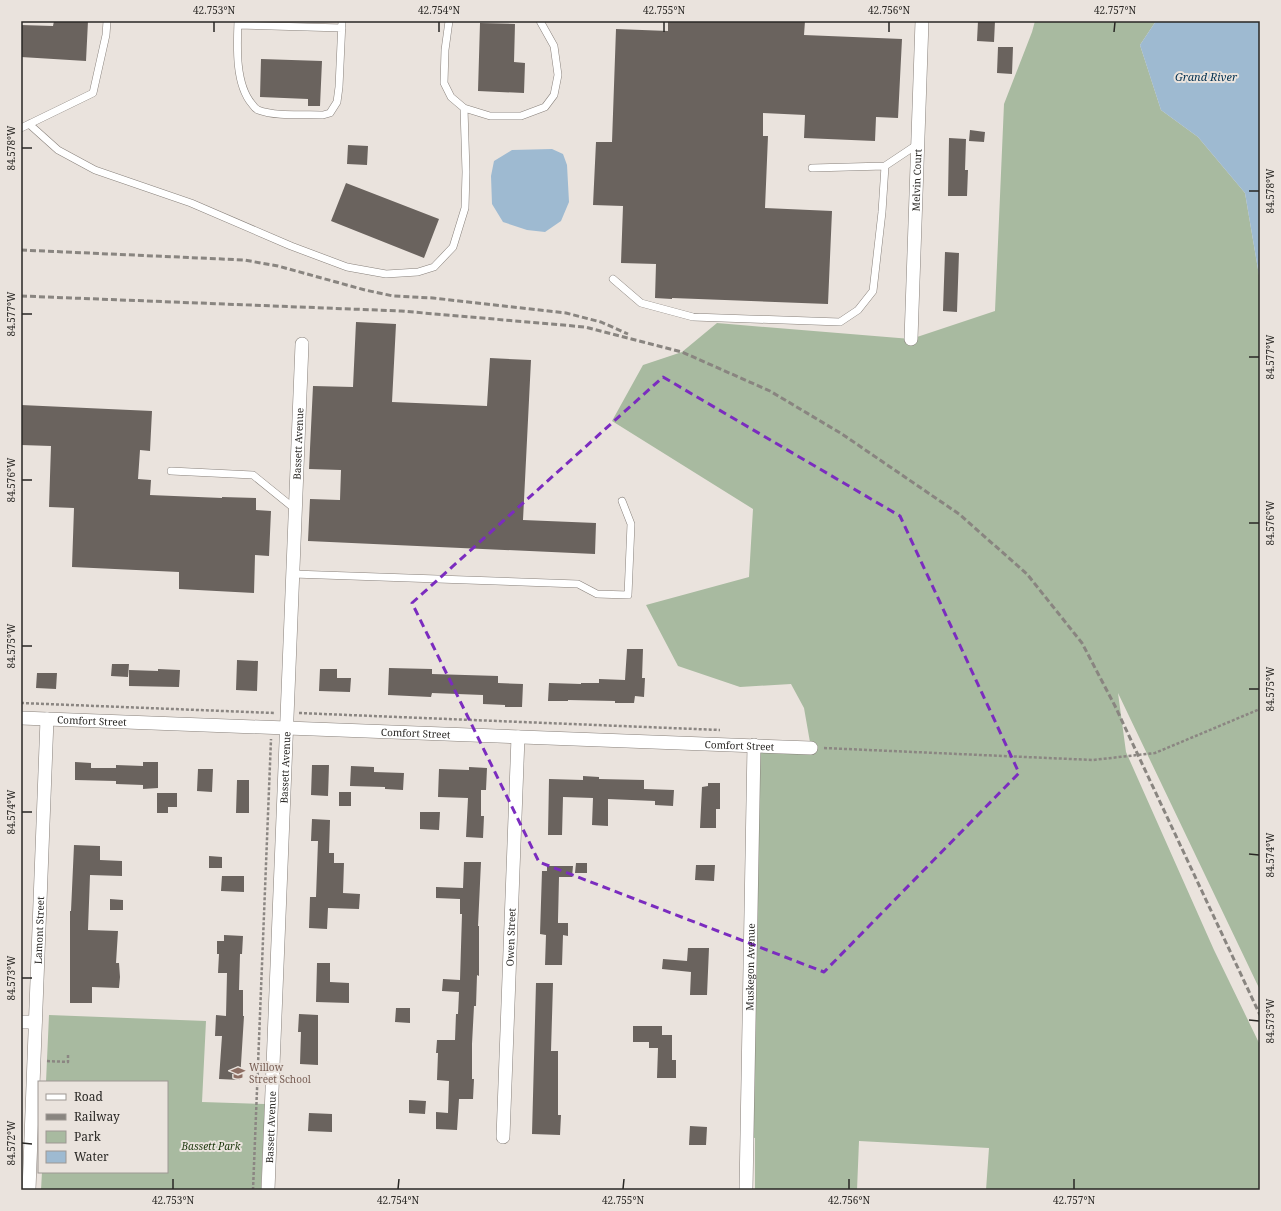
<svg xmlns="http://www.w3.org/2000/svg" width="1281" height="1211" font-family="'Noto Serif',serif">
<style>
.green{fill:#a8baa0}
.water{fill:#9ebad1}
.building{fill:#6a635e}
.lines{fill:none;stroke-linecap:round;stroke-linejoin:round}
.service-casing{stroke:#88817b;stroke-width:8}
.minor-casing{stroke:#88817b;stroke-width:14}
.path{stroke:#8b8682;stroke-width:2.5;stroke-dasharray:3 2;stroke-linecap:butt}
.service{stroke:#fff;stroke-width:7}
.minor{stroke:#fff;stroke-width:13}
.rail{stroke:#898580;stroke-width:3;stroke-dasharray:6 3;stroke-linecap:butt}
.marked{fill:none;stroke:#7b2cbf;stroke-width:3;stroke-dasharray:8 5;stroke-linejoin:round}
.ticks{fill:none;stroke:#292724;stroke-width:1.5}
.labels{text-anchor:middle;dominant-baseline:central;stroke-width:4;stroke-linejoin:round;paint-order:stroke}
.street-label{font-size:10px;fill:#292724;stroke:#eae3dd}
.education-label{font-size:10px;fill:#785e54;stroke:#eae3dd;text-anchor:start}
.park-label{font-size:10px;font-style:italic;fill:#1a350a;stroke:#eae3dd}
.water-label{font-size:11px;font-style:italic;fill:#003050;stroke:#eae3dd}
.neatline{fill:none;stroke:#292724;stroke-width:1.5}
.ticks-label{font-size:10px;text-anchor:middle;fill:#292724}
</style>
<rect width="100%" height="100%" fill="#eae3dd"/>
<!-- green -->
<path class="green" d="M1035,21H1156L1140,45L1161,110L1198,137L1245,193L1260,281V990L1118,693L1126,752L1214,950L1260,1045V1190H986L989,1148L859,1141L857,1190H755V1138L747,1137L754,745L811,748L804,708L791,684L740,687L678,666L646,605L749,577L753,509L612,421L643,365L682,352L717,323L911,339L995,311L1004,104L1032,32Z
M49,1015L206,1021L202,1102L265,1104L261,1190H41L42,1172H167V1082H46Z"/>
<!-- water -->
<path class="water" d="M1156,21H1260V281L1245,193L1198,137L1161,110L1140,45Z
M552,149L563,154L567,165L569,202L561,221L545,232L527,230L503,222L492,204L491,176L494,161L512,150Z"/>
<!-- building -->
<path class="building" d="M54,21H88L86,61L21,57V25L53,26Z
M668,21H805L804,35L902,39L898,118L876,117L875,141L804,138L805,115L763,113V136H768L765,208L832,211L828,304L672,298V299L655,298L656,264L621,263L623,206L593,205L596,142H612L616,29L668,31Z
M978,21H995L994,42L977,41Z
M480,23L515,24L514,62L525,63L524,93L478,91Z
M998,47H1013L1012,74L997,73Z
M261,59L322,61L320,106H308V99L260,97Z
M970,130L985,132L984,142L969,141Z
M949,138L966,139L965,170H968L967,196H948Z
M348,145L368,146L367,165L347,164Z
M346,183L439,219L424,258L331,221Z
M945,252L959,253L957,312L943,311Z
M356,322L396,324L392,402L487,406L490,358L531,360L523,520L596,523L595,554L308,541L310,499L340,500L341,470L309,469L313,386L353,387Z
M21,405L152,411L150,451L140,450L138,479L151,480L150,495L222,498V497L256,498V510L271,511L269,556L255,555L254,593L179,589V572L72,567L74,508L49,507L51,446L21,445Z
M627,649H643L642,678H645L644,697L635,696L634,703H615V701L568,700V701H548L549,683L581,684V683H599V679L625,680Z
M237,660L258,661L257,691L236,690Z
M112,664H129L128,677L111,676Z
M389,668L432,669V674L498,676V683L523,684L522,707H505V705L483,704V695L432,693L431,697L388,695Z
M158,669L180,670L179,687L129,686V670L158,671Z
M320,669H337V678H351L350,692L319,691Z
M37,673H57L56,689L36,688Z
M75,762L91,763V768H116V765L143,766V762H158V788L143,789V785L116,784V781L75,780Z
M312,765H329L328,796L311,795Z
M351,766L374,767V772L404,773L403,790L385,789V787L350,786Z
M469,767L487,768L486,790H481V816H484L483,838L466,837L468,798L438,797L439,769L469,770Z
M198,769H213L212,792L197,791Z
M583,776L599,777V779L644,780V789L674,790L673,806L655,805V801L608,799V826L592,825L593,798L563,797L562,835H548L549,779L583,780Z
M237,780H249V813H236Z
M708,783H720V809H716V828H700L702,787L708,786Z
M339,792H351V806H339Z
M157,793H177V807H168V813H157Z
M420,812H440L439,830L420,829Z
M312,819L330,820L329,853H334V863H344L343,893L360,894L359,909L328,908L327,929L309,928L310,897H316L318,841H311Z
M74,845L100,846V860L122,861V876L90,875L88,930L118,931L116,963H119L120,977L119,988L92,987V1003H70V911H71Z
M209,856L222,857V868H209Z
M464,862H481L478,926H479V976L477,975L476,1006H474L472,1044V1079H474L473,1099H459L457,1130L436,1129V1112L448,1113L449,1081L437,1080L438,1053H436L437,1040H455L456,1014H458L459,992L442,991L443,979L460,980L462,914H460V899L436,898V887L463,888Z
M576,863H587V873H575Z
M696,865H715L714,881L695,880Z
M547,866H573L572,877H559L558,920V923H568V936L563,935L562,965H545L546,935L540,934L542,871H547Z
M222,876H244V892L221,891Z
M110,899L123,900V910H110Z
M224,935L243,936L242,954H240L239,990H243V1016H244L240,1080L219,1079L222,1036H215L216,1015L226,1016L227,973H218L219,954H217V941H224Z
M688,948H709L707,995H690L691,972L662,969L663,959L687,961Z
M317,963H330V982L349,983V1003L316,1002Z
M536,983H553L551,1051H558V1115H561L560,1135L532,1134Z
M396,1008H410V1023L395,1022Z
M299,1014L318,1015V1065L300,1064L301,1032H298Z
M633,1026H662V1035H672V1060H676V1078H657L658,1048H649V1042H633Z
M409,1100L426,1101L425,1114L409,1113Z
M309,1113L332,1114V1132L308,1131Z
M690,1126L707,1127L706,1145H689Z"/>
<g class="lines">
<defs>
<path id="service" d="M238,21C237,46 235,84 252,104C254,107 256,109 258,110C277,117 303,114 323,115L330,113L337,102L339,87L342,21
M449,21L445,50L444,83L451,97L464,108L490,116H521L545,107L554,95L558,75L554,46L540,21
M238,25L342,28
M29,124L58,150L95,170L191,203L291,246L347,267L386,274L418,272L434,267L453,247L465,208L466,172L464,108
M21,128L93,93L106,35L107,21
M812,168L885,166
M613,279L641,303L693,317L840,322L858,310L873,291L882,212L885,166L918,144
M171,471L253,475L295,509
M293,574L578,584L597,594L628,595L631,524L622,501"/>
<g id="minor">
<path id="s1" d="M911,339L922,21"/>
<path id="s2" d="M21,718L811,748"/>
<path d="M21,1022H35"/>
<path id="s3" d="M503,1137L518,737"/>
<path id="s4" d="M29,1190L47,719"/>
<path id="s5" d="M268,1190L302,344"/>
<path id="s6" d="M746,1190L754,745"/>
</g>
</defs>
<!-- service casing -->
<use href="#service" class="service-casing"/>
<!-- minor casing -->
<use href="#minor" class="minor-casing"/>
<!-- path -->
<path class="path" d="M21,703L274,713
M299,713L720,730
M824,748L1093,760L1155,753L1260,709
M47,1061L68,1062V1053
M253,1190L271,739"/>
<!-- service -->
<use href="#service" class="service"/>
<!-- minor -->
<use href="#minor" class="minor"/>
<!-- rail -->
<path class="rail" d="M21,250L244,260L278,266L365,290L393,296L433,298L566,313L601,322L628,334
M21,296L401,311L585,327L682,352L770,391L842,434L959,514L1027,574L1082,643L1115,706L1260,1015"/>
</g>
<!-- marked area -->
<path class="marked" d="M663,377L900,516L1019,773L824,972L539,862L412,603Z"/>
<!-- ticks -->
<path class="ticks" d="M214,32V22M439,32V22M664,32V22M889,32V22M1114,32L1115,22M22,148H32M1249,191H1259M22,314H32M1249,357H1259M22,480H32M1249,523H1259M22,646H32M1249,689H1259M22,812H32M1249,854L1259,855M22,978H32M1249,1020L1259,1021M22,1143L32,1144M173,1189V1179M398,1189L399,1179M623,1189L624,1179M849,1189V1179M1074,1189V1179"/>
<!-- icons -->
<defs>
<symbol id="school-bare" viewBox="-9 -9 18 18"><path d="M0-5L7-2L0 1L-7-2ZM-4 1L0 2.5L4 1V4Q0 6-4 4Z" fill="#8d6e63" stroke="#eae3dd" stroke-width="2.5" paint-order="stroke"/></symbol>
</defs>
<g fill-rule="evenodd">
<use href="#school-bare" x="228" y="1063" width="20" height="20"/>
</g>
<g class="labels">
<!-- street labels -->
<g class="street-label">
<text stroke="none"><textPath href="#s1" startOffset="159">Melvin Court</textPath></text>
<text stroke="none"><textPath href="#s5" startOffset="747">Bassett Avenue</textPath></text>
<text stroke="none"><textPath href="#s2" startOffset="71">Comfort Street</textPath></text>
<text stroke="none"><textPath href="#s2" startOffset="395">Comfort Street</textPath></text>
<text stroke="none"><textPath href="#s2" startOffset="719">Comfort Street</textPath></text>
<text stroke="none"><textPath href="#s5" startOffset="423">Bassett Avenue</textPath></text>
<text stroke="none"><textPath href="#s4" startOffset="260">Lamont Street</textPath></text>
<text stroke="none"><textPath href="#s3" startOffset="200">Owen Street</textPath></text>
<text stroke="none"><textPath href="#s6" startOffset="223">Muskegon Avenue</textPath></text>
<text stroke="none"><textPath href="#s5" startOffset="63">Bassett Avenue</textPath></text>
</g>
<!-- education labels -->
<g class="education-label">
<text x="249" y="1067">Willow<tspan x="249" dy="12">Street School</tspan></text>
</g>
<!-- park labels -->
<g class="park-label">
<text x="211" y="1146">Bassett Park</text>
</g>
<!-- water labels -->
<g class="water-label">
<text x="1206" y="76">Grand River</text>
</g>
</g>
<!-- border -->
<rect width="1281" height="1211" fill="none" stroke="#eae3dd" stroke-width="44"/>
<!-- legend -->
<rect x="38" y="1081" width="130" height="92" fill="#eae3dd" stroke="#9d9893"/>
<rect x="46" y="1094" width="20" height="6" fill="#ffffff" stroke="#9d9893"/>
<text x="74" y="1101" font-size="12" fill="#292724">Road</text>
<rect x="46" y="1114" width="20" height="6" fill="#898580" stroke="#9d9893"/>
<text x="74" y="1121" font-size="12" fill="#292724">Railway</text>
<rect x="46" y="1131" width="20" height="12" fill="#a8baa0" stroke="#9d9893"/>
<text x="74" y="1141" font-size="12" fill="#292724">Park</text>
<rect x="46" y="1151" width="20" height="12" fill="#9ebad1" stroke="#9d9893"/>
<text x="74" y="1161" font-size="12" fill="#292724">Water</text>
<rect x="22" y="22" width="1237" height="1167" class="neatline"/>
<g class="ticks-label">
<text x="214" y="14">42.753°N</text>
<text x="439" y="14">42.754°N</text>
<text x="664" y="14">42.755°N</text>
<text x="889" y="14">42.756°N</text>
<text x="1115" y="14">42.757°N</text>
<text transform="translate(11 148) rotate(-90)" y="4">84.578°W</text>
<text transform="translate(1270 191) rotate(-90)" y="4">84.578°W</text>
<text transform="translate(11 314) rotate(-90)" y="4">84.577°W</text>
<text transform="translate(1270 357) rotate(-90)" y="4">84.577°W</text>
<text transform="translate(11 480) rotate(-90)" y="4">84.576°W</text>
<text transform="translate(1270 523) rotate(-90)" y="4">84.576°W</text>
<text transform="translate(11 646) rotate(-90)" y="4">84.575°W</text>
<text transform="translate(1270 689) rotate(-90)" y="4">84.575°W</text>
<text transform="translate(11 812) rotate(-90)" y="4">84.574°W</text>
<text transform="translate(1270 855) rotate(-90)" y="4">84.574°W</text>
<text transform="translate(11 978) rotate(-90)" y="4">84.573°W</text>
<text transform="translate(1270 1021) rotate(-90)" y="4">84.573°W</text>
<text transform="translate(11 1143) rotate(-90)" y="4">84.572°W</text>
<text x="173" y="1204">42.753°N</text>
<text x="398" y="1204">42.754°N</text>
<text x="623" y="1204">42.755°N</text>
<text x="849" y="1204">42.756°N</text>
<text x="1074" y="1204">42.757°N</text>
</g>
</svg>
